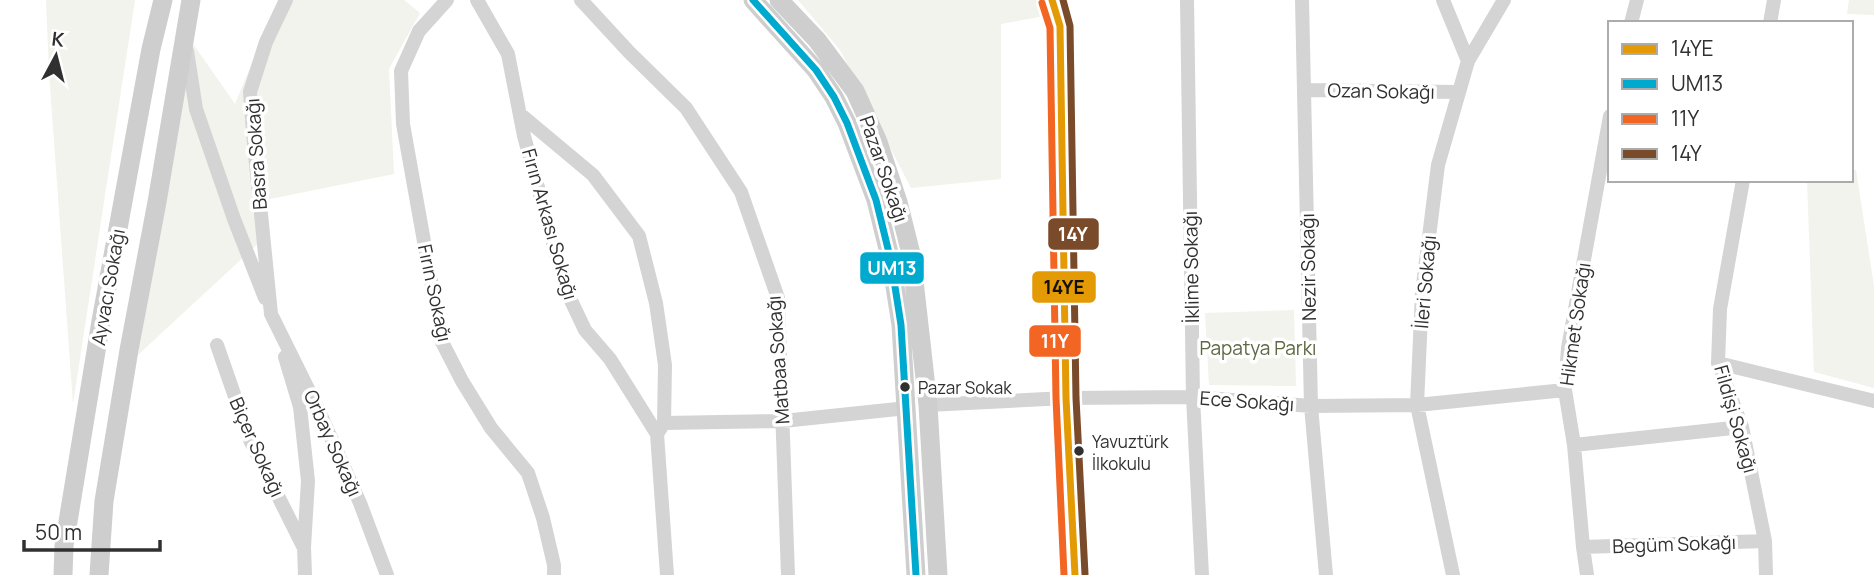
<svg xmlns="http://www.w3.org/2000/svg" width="1874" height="575" font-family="Manrope,sans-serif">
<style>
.green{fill:#f1f3ec}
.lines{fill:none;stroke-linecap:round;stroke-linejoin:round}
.street{stroke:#d4d4d4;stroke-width:14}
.secondary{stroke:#cecece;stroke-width:19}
.bus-1-casing{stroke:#fff;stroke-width:12}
.bus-2-casing{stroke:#fff;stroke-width:12}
.bus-3-casing{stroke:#fff;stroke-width:12}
.bus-4-casing{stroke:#fff;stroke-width:12}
.bus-1{stroke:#e39a05;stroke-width:7}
.bus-2{stroke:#00a9ce;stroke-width:7}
.bus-3{stroke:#f26522;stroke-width:7}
.bus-4{stroke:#7a4b2a;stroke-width:7}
.bus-dot{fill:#303030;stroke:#fff;stroke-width:2.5}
.labels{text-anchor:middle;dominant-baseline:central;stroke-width:7;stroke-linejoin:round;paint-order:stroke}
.bus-label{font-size:17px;fill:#303030;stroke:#fff;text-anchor:start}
.street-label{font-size:19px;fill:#303030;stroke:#fff}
.park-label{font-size:19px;fill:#5a6941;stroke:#fff}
.line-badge{stroke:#fff;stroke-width:2.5}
.badge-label{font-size:19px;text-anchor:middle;font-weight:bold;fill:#fff}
.pale-badge-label{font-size:19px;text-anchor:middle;font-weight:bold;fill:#111}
</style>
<rect width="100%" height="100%" fill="#fff"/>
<!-- green -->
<path class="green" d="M46,0H135L73,404L49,72Z
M278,0H404L420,13L389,69L394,174L270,199L262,240L138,355L191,41L235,104Z
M798,0H1043L1050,15L1001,24V179L911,188L840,50Z
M1849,0H1874V15L1847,14Z
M1851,170H1856L1874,286V388L1814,372L1807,180H1851Z
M1294,310L1296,386L1209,385L1205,313Z"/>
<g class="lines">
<!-- street -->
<path class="street" d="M286,0L266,42L250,92L254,144L271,314L319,411L360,503L387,575
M447,0L419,31L401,71L403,124L442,342L462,381L491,428L528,473L543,518L554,565V575
M477,0L508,54L524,136L566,290L585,330L610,359L657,434
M581,0L629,52L686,108L741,192L778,298L788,575
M1052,0L1060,26L1066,398L1075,575
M1187,0L1193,397L1202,575
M1302,0L1311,406L1326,575
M1443,0L1468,61
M1631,23L1637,0
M1770,23L1774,0
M187,51L196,109L234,219L265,298
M1304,90L1458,92
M520,114L593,175L639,236L656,303L665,365L664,423L657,434L667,575
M1743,180L1720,309L1718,363L1742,427L1765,541L1766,575
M217,345L250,440L303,546
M285,357L300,407L308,481L304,547L305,575
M1718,363L1874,401
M928,405L1066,398L1193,397L1311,406L1417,405L1565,390
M664,423L783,421L907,408
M1574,445L1742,427
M1583,547L1765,541
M1453,575L1417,405L1422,293L1438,165L1468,61L1504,0
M1587,575L1583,547L1574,445L1565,390L1568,348L1610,116"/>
<!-- secondary -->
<path class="secondary" d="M753,0L816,70L834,97L847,123L876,200L891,261L901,325L916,575
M779,0L817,40L855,91L878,142L898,202L911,254L928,405L938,575
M63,575L64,546L101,321L151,49L163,0
M99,575L104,501L129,350L157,202L191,0"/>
<defs>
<path id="bus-1" d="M1052,0L1060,26L1066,398L1075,575"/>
<path id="bus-2" d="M753,0L816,70L834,97L847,123L876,200L891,261L901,325L916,575"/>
<path id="bus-3" d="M1042,3L1050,28L1056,398L1064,575"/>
<path id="bus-4" d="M1063,0L1070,26L1076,398L1085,574"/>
</defs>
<!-- bus-1 casing -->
<use href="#bus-1" class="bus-1-casing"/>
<!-- bus-2 casing -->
<use href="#bus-2" class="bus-2-casing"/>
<!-- bus-3 casing -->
<use href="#bus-3" class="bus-3-casing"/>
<!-- bus-4 casing -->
<use href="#bus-4" class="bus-4-casing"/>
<!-- bus-1 -->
<use href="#bus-1" class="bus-1"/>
<!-- bus-2 -->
<use href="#bus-2" class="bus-2"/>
<!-- bus-3 -->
<use href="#bus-3" class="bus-3"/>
<!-- bus-4 -->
<use href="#bus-4" class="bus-4"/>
</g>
<!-- markers -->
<g class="bus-dot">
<circle cx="905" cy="387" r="6"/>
<circle cx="1079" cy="451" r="6"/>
</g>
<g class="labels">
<!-- bus labels -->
<g class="bus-label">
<text x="918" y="387">Pazar Sokak</text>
<text x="1092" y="441">Yavuztürk<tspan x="1092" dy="22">İlkokulu</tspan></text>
</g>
<!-- street labels -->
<g class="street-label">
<text transform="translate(1381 91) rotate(1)">Ozan Sokağı</text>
<text transform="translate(256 154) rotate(-94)">Basra Sokağı</text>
<text transform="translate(884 169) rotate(71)">Pazar Sokağı</text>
<text transform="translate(550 224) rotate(74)">Fırın Arkası Sokağı</text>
<text transform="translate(1191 267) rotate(-91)">İklime Sokağı</text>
<text transform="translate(1308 267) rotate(-91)">Nezir Sokağı</text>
<text transform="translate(1425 282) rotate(-85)">İleri Sokağı</text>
<text transform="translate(108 287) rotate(-80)">Ayvacı Sokağı</text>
<text transform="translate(435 293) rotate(78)">Fırın Sokağı</text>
<text transform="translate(1575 324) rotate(-82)">Hikmet Sokağı</text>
<text transform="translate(778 360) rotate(-94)">Matbaa Sokağı</text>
<text transform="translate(1247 401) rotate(4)">Ece Sokağı</text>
<text transform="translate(1736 419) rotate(74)">Fildişi Sokağı</text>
<text transform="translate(333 443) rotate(66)">Orbay Sokağı</text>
<text transform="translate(257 447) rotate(66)">Biçer Sokağı</text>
<text transform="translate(1674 544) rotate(-2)">Begüm Sokağı</text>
</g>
<!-- park labels -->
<g class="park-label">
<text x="1258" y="348">Papatya Parkı</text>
</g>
</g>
<g class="line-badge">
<rect x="1047" y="217" width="53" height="34" rx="7" fill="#7a4b2a"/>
<rect x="859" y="251" width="66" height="34" rx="7" fill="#00a9ce"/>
<rect x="1031" y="270" width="66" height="34" rx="7" fill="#e39a05"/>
<rect x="1028" y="324" width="54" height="34" rx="7" fill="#f26522"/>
</g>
<g class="badge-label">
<text x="1073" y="241">14Y</text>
<text x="892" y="275">UM13</text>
<text x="1055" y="348">11Y</text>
</g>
<g class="pale-badge-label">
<text x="1064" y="294">14YE</text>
</g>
<!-- legend -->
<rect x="1608" y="21" width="245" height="161" fill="#ffffff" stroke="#acacac" stroke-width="2"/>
<rect x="1622" y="44" width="35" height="10" fill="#e39a05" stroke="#acacac" stroke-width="2"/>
<text x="1671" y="56" font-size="21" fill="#303030">14YE</text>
<rect x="1622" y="79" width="35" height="10" fill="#00a9ce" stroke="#acacac" stroke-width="2"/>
<text x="1671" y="91" font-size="21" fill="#303030">UM13</text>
<rect x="1622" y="114" width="35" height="10" fill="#f26522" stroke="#acacac" stroke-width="2"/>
<text x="1671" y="126" font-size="21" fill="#303030">11Y</text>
<rect x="1622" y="149" width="35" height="10" fill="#7a4b2a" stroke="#acacac" stroke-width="2"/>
<text x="1671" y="161" font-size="21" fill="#303030">14Y</text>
<!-- north arrow -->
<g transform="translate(56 56) rotate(7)" stroke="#ffffff" stroke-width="5" paint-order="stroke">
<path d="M0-5L12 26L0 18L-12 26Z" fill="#303030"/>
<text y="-10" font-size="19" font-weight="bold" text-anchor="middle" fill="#303030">K</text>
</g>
<!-- scale -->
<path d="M24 540v10h136v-10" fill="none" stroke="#303030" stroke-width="3.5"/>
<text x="35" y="540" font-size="21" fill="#303030" stroke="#ffffff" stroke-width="5" paint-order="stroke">50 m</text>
</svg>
